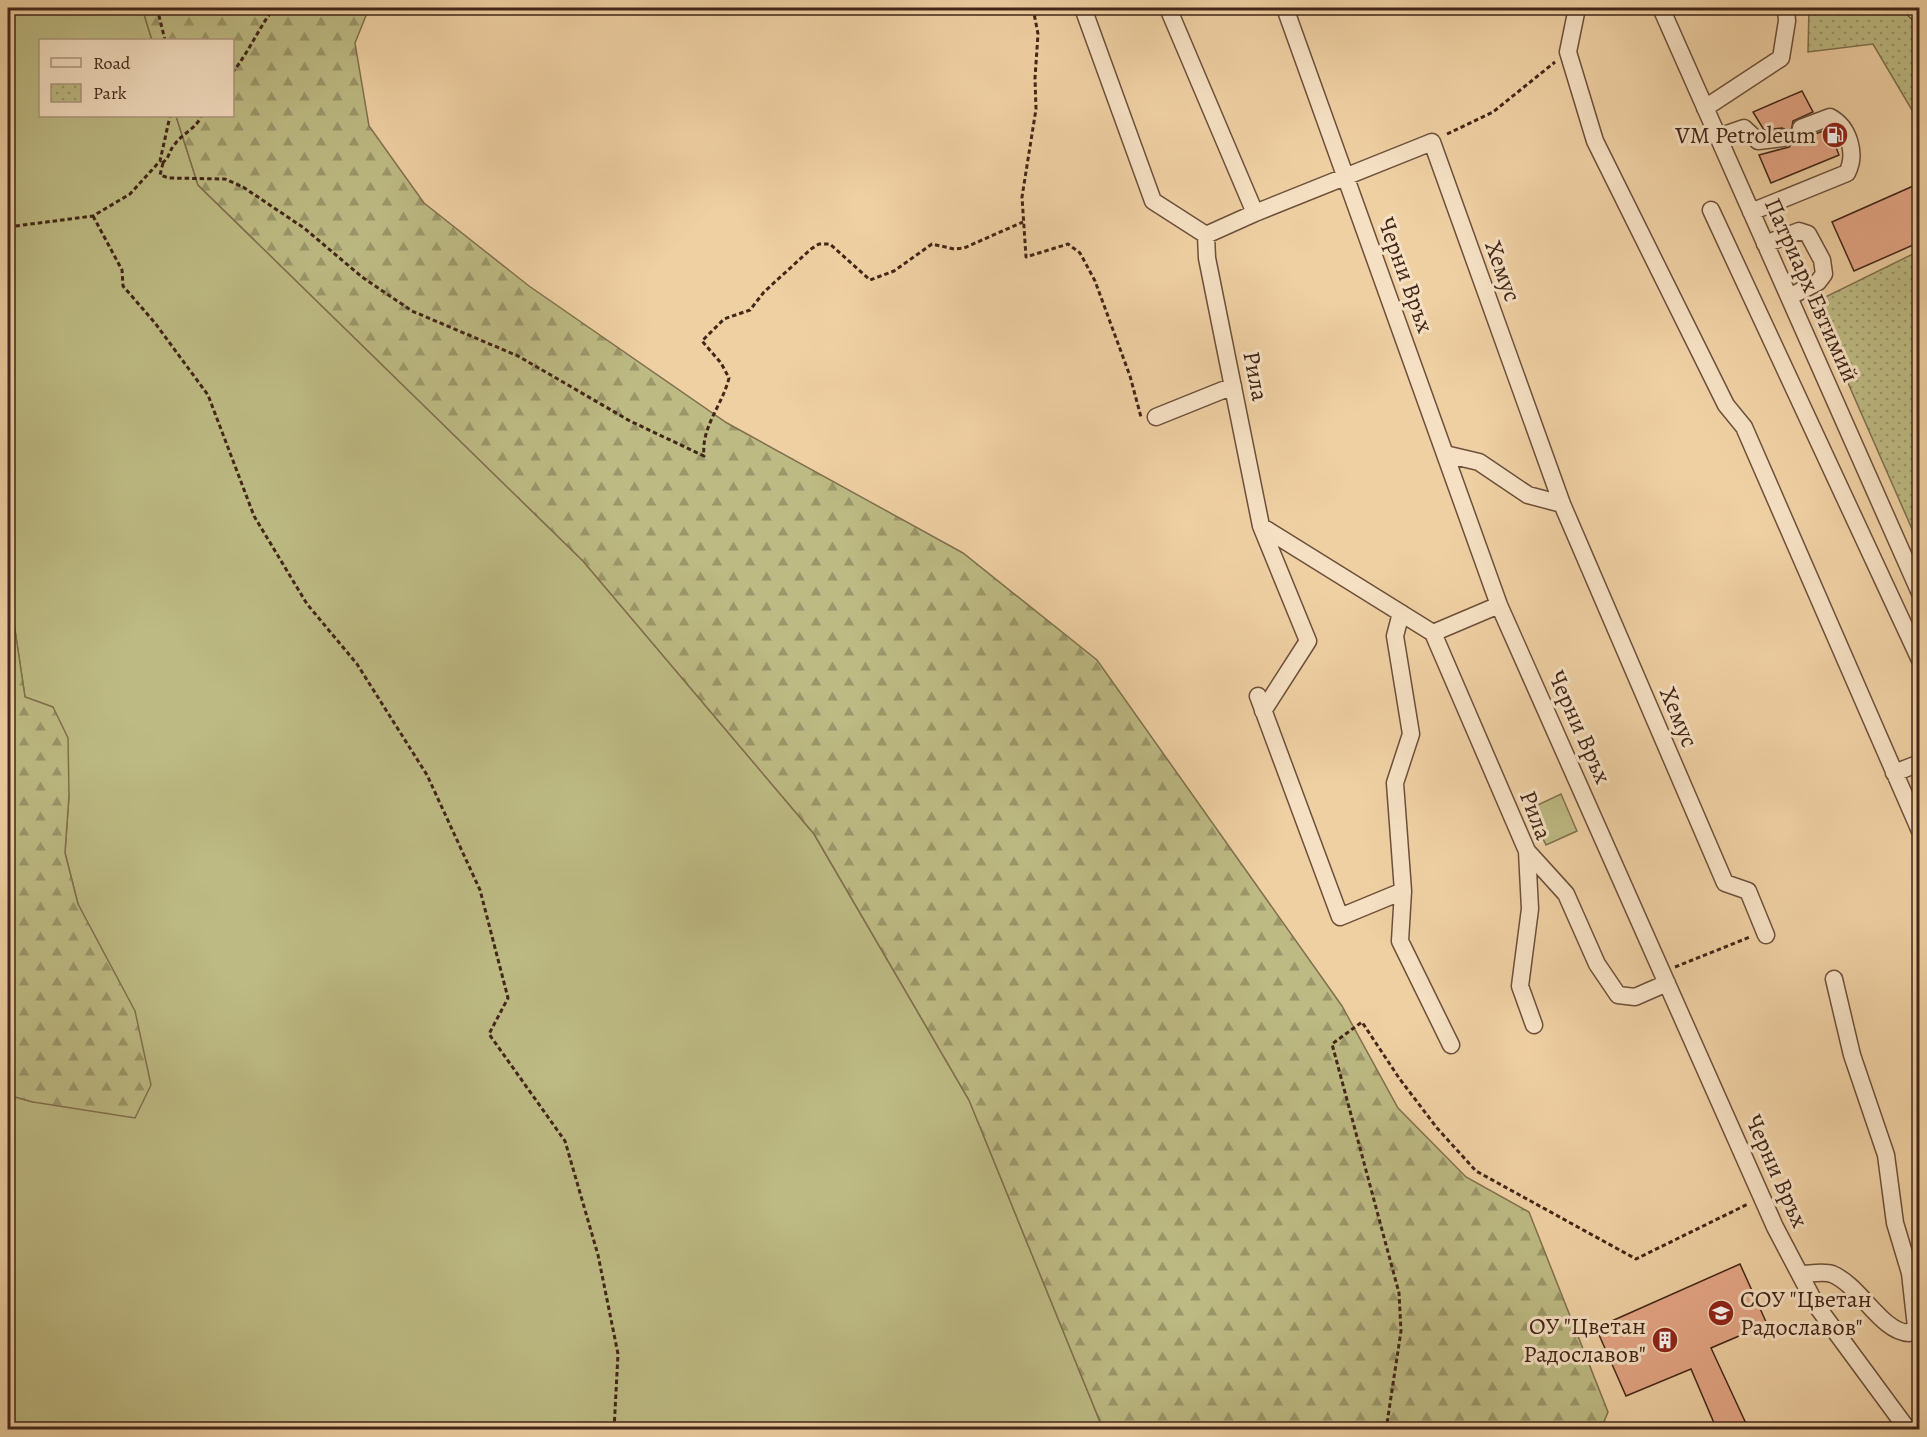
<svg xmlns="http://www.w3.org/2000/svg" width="1927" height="1437" font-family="Alegreya,serif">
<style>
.green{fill:#bdba83;stroke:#80704e;stroke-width:1.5}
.forest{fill:url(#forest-firs);stroke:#80704e;stroke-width:1.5}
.park{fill:url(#park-dots);stroke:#80704e;stroke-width:1.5}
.building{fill:#e5a686;stroke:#422618;stroke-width:1.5}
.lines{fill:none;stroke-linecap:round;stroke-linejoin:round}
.minor-casing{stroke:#6d503b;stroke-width:19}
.path{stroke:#422618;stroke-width:3;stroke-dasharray:4.5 3;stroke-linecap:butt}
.minor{stroke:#f5e0c3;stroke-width:16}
.labels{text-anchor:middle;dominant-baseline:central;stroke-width:6;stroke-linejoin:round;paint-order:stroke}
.poi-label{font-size:24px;fill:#422618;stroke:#f5e0c3;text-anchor:end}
.street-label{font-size:24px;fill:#422618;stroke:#f5e0c3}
</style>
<defs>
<pattern id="forest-firs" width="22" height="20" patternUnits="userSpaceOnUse" patternTransform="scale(1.5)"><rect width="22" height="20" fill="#bdba83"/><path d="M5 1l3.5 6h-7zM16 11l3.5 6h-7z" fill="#9b976a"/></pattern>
<pattern id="park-dots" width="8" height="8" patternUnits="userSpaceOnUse" patternTransform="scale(1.5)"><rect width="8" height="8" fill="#bdba83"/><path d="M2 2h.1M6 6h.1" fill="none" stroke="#9b976a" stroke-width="1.8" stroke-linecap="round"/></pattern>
</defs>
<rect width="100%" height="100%" fill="#efd0a3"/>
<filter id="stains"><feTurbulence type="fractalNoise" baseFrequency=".00333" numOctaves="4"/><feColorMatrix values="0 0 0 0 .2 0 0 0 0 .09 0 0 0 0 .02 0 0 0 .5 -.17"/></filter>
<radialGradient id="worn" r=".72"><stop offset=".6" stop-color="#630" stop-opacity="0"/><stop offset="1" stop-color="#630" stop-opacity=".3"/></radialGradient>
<!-- green -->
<path class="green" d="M8,8H142L152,40H40V116H176L198,185L583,561L814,834L969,1100L1103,1429H8V1095L33,1102L103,954L78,904L65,853L69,795L53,707L25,697L8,583Z
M1561,794L1577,831L1546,845L1529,809Z"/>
<!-- forest -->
<path class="forest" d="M142,8H369L355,43L369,126L424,203L529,286L727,423L963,553L1097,660L1342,1006L1398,1108L1466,1177L1529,1212L1608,1412L1601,1429H1103L969,1100L814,834L583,561L198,185L176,116H232V40H152Z
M8,583L25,697L53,707L68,738L69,795L65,853L78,904L135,1011L151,1085L135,1118L33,1102L8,1095Z"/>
<!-- park -->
<path class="park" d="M1809,8H1913L1919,15V122L1873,44L1808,52Z
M1919,251V545L1813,303Z"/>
<!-- building -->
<path class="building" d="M1802,91L1813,112L1793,121L1791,132L1782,128L1764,130L1753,112Z
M1829,129L1839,155L1771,183L1759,155L1789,147L1793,142L1792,133L1799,138H1804Z
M1920,183V242L1854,271L1832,222Z
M1740,1264L1767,1324L1711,1348L1749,1430H1717L1691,1369L1626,1396L1596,1328Z"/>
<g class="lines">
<defs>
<path id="minor" d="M1083,8L1153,201L1206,235
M1168,8L1255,213
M1285,8L1499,605L1775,1227L1816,1305L1908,1430
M1577,8L1568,52L1595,141L1726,405L1744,427L1920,831
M1661,8L1920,593
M1913,8L1920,15
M1705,108L1781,58L1787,21L1786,8
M1718,137L1744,128L1758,141L1783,138
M1711,210L1920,660
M1751,212L1847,173C1857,154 1849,127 1830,117L1801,128
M1206,235L1255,213L1432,142L1562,504L1725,883L1748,891L1766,935
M1206,235L1207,258L1261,526L1433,633
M1765,244L1799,231L1808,234L1822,260L1824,274L1818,282L1789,297
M1156,417L1233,386
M1445,454L1479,462L1528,495L1562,504
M1261,526L1308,641L1263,711
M1499,605L1433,633L1527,851L1530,909L1520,986L1534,1025
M1401,613L1395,636L1411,734L1395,783L1403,891L1400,941L1451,1045
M1258,696L1340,917L1403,891
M1894,773L1920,763
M1527,851L1566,894L1597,964L1618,995L1635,997L1667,983
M1800,1274C1809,1274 1824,1271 1832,1274C1861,1286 1881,1332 1909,1333L1916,1327L1910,1273L1895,1223L1886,1155L1852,1055L1834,979"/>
</defs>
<!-- minor casing -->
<use href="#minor" class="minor-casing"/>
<!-- path -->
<path class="path" d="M157,8L165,40
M1033,8L1038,34L1035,78L1036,109L1022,197L1026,257L1068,244L1080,253L1095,281L1130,376L1141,417
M232,73C249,52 258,29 274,8
M1447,134L1493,112L1555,62
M162,163C170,158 169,150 175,144C183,133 197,128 201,116
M163,163L160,175L169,178L225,179L243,187L304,228L362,277L412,311L518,356L630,421L704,456C701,427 722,406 729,378L721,363L702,341L724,319L750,310L764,292L811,249L819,244H830L870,280L894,271L932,244L954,249L964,248L1023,222
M93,216L122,270L123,286L155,323L208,395L254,516L307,604L357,664L427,775L480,890L508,998L489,1034L565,1141L598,1255L618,1354L614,1430
M8,227L93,216L130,194L160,161L170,116
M1675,967L1750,937
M1386,1430L1401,1331L1399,1293L1332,1044L1362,1022L1399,1078L1437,1128L1476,1171L1636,1259L1748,1204"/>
<!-- minor -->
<use href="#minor" class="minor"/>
</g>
<!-- icons -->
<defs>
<symbol id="fuel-disc" viewBox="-11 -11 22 22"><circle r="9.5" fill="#8f2418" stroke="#f5e0c3"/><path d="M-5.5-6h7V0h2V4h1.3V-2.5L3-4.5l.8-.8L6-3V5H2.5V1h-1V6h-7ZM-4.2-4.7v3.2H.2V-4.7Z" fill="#fff"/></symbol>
<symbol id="school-disc" viewBox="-11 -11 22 22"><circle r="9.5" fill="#8f2418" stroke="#f5e0c3"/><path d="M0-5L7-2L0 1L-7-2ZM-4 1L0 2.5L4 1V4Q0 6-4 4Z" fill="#fff"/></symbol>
<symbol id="building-disc" viewBox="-11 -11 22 22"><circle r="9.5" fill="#8f2418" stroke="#f5e0c3"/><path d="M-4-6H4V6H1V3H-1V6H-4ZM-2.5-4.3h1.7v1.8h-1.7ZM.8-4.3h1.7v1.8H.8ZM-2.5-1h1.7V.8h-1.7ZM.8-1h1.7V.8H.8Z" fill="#fff"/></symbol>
</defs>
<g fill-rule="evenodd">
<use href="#fuel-disc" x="1820" y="120" width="30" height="30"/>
<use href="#school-disc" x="1706" y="1298" width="30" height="30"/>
<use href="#building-disc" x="1650" y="1325" width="30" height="30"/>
</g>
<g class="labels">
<!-- poi labels -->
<g class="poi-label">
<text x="1816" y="135">VM Petroleum</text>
<text x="1740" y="1299" text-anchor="start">СОУ "Цветан<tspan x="1740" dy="28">Радославов"</tspan></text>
<text x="1646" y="1326">ОУ "Цветан<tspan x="1646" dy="28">Радославов"</tspan></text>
</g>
<!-- street labels -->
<g class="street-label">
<text transform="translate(1503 271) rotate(70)">Хемус</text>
<text transform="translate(1406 275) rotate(70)">Черни Връх</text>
<text transform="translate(1812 290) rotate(66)">Патриарх Евтимий</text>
<text transform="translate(1256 376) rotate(79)">Рила</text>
<text transform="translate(1679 717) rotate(67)">Хемус</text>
<text transform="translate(1580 727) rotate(66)">Черни Връх</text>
<text transform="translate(1536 815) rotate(69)">Рила</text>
<text transform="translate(1777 1171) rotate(66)">Черни Връх</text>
</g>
</g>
<!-- margin -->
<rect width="1927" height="1437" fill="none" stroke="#efd0a3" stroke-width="30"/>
<rect x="9" y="9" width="1909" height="1419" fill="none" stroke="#422618" stroke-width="3"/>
<rect x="15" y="15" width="1897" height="1407" fill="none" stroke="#422618" stroke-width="1.5"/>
<!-- legend -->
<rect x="39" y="39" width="195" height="78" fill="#f5e0c3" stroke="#ad967f" stroke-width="1.5"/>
<rect x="51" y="58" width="30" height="9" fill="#f5e0c3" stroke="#ad967f" stroke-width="1.5"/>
<text x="93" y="69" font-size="18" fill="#422618">Road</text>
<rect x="51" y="84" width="30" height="18" fill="url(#park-dots)" stroke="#ad967f" stroke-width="1.5"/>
<text x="93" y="99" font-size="18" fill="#422618">Park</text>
<rect width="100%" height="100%" filter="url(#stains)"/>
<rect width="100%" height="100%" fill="url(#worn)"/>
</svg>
